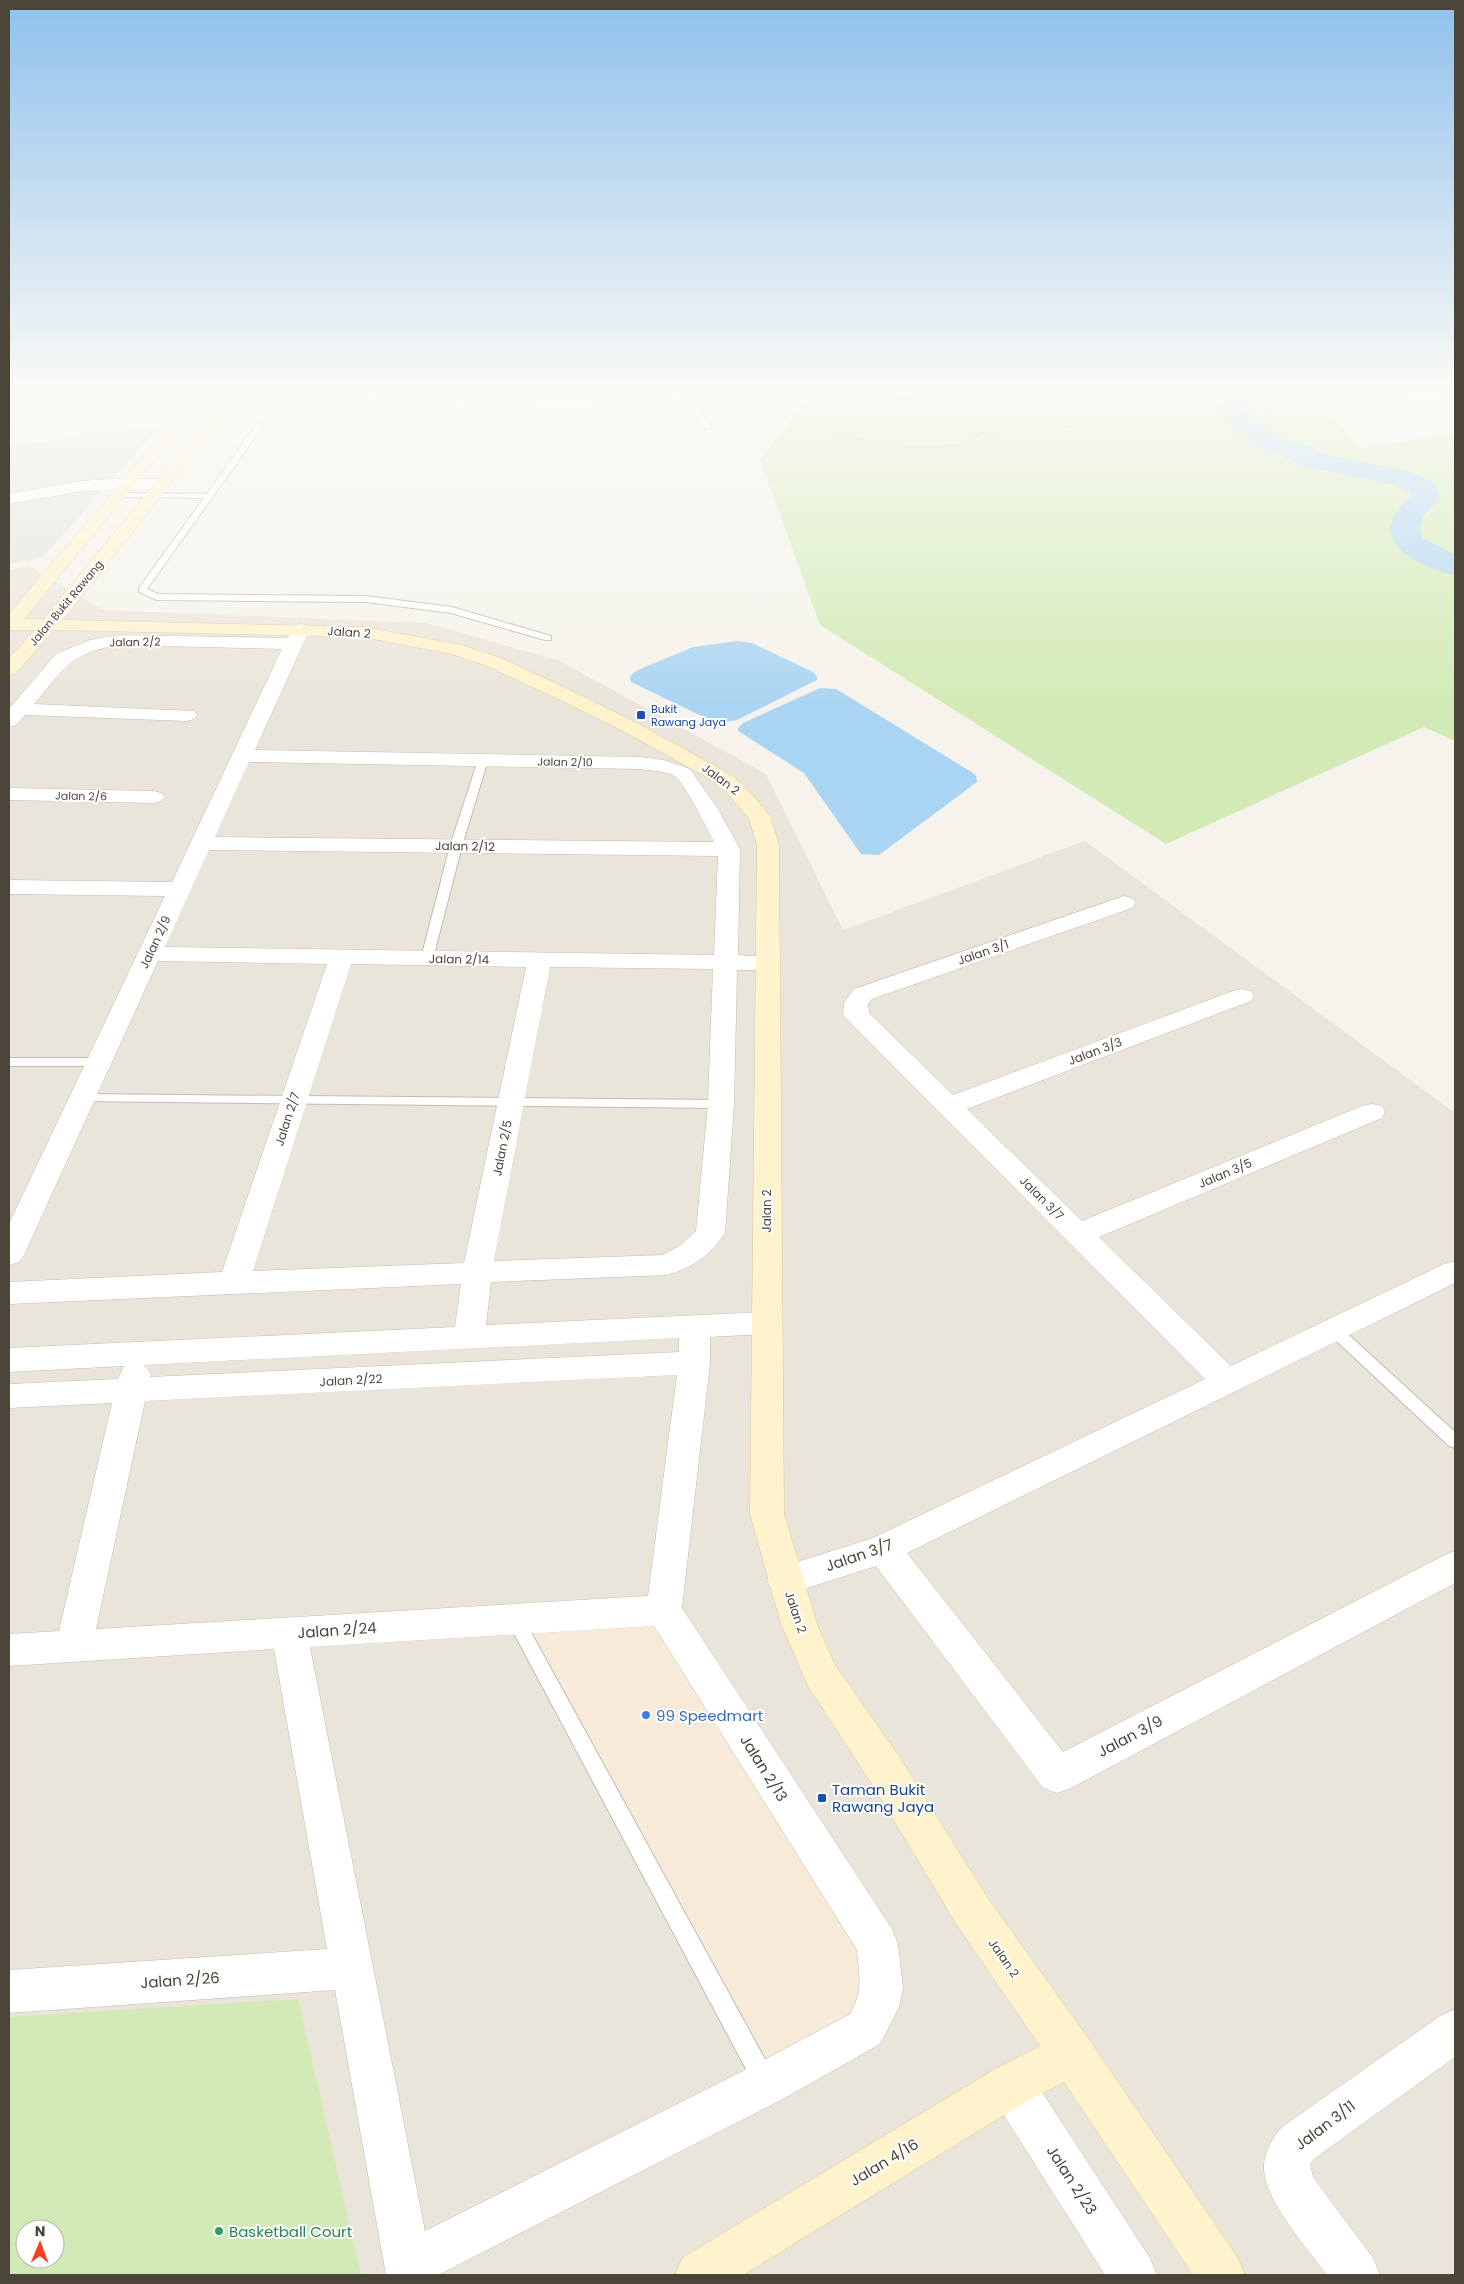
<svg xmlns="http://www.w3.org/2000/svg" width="1464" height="2284" font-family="Poppins,sans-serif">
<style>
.residential{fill:#eae5da;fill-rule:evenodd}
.commercial{fill:#f7ead8}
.industrial{fill:#e6e2dd}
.green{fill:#d2eab5;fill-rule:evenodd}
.water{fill:#a9d4f2}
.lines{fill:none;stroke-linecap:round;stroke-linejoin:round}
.river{fill:#a9d4f2;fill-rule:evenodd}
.lane-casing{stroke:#c2bbae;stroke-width:2}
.street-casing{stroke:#c2bbae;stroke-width:1}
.secondary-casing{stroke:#d6c79b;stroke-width:1}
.path{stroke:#c4b79f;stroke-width:2;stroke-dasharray:1 1;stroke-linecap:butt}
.lane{fill:#fff;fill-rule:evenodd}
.street{fill:#fff;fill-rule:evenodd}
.secondary{fill:#fff3cd;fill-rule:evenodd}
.transit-dot{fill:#1a4fb4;stroke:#fff;stroke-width:2}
.shop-dot{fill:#3f7fe0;stroke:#fff;stroke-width:2}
.leisure-dot{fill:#2e9e5b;stroke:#fff;stroke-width:2}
.labels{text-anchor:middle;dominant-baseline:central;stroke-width:4;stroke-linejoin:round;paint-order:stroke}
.far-street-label{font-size:11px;fill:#4b4439;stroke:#fff}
.far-transit-label{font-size:11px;fill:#164399;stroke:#fff;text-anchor:start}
.street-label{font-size:12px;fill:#4b4439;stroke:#fff}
.near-street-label{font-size:15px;fill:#4b4439;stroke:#fff}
.near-shop-label{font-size:15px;fill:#366cbe;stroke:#fff;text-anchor:start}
.near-transit-label{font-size:15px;fill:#164399;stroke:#fff;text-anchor:start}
.near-leisure-label{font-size:15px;fill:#27864d;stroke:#fff;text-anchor:start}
</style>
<rect width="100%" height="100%" fill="#f6f3ec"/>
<!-- residential -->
<path class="residential" d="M29,566L103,610L426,623L558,660L766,774L843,930L1085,841L1455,1113V2275H9V570ZM25,2229H55V2259H25Z"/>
<!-- commercial -->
<path class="commercial" d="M656,1622L862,1947L867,1987L855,2014L765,2063L530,1630Z"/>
<!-- industrial -->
<path class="industrial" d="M159,427L42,558L9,564V446Z"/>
<!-- green -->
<path class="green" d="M943,388H1304L1361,447L1455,434V741L1424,727L1166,844L820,625L760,460L805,401L896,398Z
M298,1999L361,2275H9V2017ZM25,2229H55V2259H25Z"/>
<!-- water -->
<path class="water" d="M737,641L752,643L813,672L817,677V680L737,720L726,722L710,720L631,682C628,676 633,673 638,670L693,647Z
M820,688L836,689L973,773L976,776L977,782L879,855L861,854L804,773L738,731V728L743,723Z"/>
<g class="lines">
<!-- river -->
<path class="river" d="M1193,388L1245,390L1250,402L1244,409L1245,412L1278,437L1311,447L1319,453L1403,470L1434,481L1441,497L1424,515L1419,529L1423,538L1455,555V575C1439,572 1408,560 1398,547C1394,542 1392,535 1389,529L1396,512L1412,495L1411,492L1395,485L1300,466L1291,459L1260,449L1223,420L1219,415L1218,407L1224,400L1196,393Z"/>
<defs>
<path id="lane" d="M684,395H688L711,426L710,428H704L683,396Z
M257,423L264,425L147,589L158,594L366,596L452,607L551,636V640H545L451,613L366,602L157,600L139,592V588L204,498L118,497L114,495L115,493L207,494Z
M483,757L488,760L462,846L433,958L427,962L423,961L421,958L450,846L478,760Z
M9,1058H99L106,1062L99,1066H9Z
M82,1094L721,1100L728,1104L721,1108L77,1101L75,1098Z
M1334,1324L1339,1326L1455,1432V1448L1449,1446L1329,1334L1326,1330L1329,1326Z
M515,1611L521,1614L772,2072L775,2080L772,2088L764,2091L756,2088L509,1624L506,1619L509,1614Z"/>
<path id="street" d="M369,388H383L375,399L382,402L585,400L719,388L843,391L857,388H888L881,392L843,399L747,394L585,408L380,410L362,403L360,400Z
M1381,388C1406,388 1430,394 1455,392V400C1436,402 1395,404 1381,388Z
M111,479H163L168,481L171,484L168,487L163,489L82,491L9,504V494L82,481Z
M301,624L307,625L310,629L255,750L641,757L664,760L690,769L718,809L740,849L738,955L777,958L780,963L777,968L768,970H737L734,1104L725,1233C711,1255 692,1268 667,1275L491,1282L486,1325L766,1312L777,1315L781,1323L777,1331L766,1334L710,1337V1363L682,1608L892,1929L898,1944L903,1988L899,2007L880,2044L781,2100L438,2275H386L335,1990L9,2013V1970L327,1949L274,1649L9,1666V1634L59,1631L112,1403L9,1408V1384L118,1379L124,1366L9,1372V1348L455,1327L461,1284L9,1304V1282L222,1272L327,964L158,961L24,1255L19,1262L9,1265V1224L165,896L9,894V880L172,882L282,649L119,645C70,653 65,668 34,704L194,711L197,715L194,719L187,721L25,715L16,725L9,727V709L56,654L90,640L119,635L288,638L295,625ZM249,762L641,769C651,771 667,771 676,777C686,786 707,828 714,842L215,837ZM209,850L718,856L714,955L165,947ZM351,964L526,967L464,1263L253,1271ZM550,967L713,969L708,1104L696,1231L681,1245L663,1255L494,1261ZM679,1338V1352L150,1377L151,1374L144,1365ZM677,1375L648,1596L96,1629L145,1401ZM654,1626L857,1950C859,1978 864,1988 850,2014L749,2068L425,2231L310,1647Z
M9,788L154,791L161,793L165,797L161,801L154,803L9,800Z
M1124,896L1132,898L1136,903L1132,908L872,999L868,1004L869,1013L953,1095L1233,991L1242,989L1251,991L1254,996L1251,1001L967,1109L1082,1221L1362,1106L1372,1104L1382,1106L1385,1112L1382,1118L1099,1237L1231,1366L1444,1264L1455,1261V1283L907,1553L1063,1752L1443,1556L1455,1551V1583L1071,1788L1057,1793L1043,1788L876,1566L785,1595L772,1590L767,1580L772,1570L873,1538L1205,1379L843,1015L844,1003L854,989Z
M1455,2009V2057L1314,2159L1310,2164L1313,2177L1373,2258L1380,2275H1327C1308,2249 1265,2201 1264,2169C1263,2154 1273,2137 1282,2127L1440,2016Z
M1011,2063L1027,2069L1150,2258L1157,2275H1105L995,2101L989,2085L995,2069Z"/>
<path id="secondary" d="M182,388H196L193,407L181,428L24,619H44L203,424L211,412L209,388H223L225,412L214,429L63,620L363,627L462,645L501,658L574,692L637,723L733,776L749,791L771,817L779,846L784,1514L817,1624L835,1665L898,1755L987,1897L1088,2038L1238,2258L1245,2275H1193L1064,2082L1027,2101L743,2275H675L682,2258L995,2069L1040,2046L957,1925L870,1781L808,1686L781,1624L750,1514L757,846L749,818L719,784L623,731L560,700L487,666L451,654L363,637L54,630L16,673L9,675V658L35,630H9V614L165,430L179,407Z"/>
</defs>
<!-- lane casing -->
<use href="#lane" class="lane-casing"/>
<!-- street casing -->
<use href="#street" class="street-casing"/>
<!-- secondary casing -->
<use href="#secondary" class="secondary-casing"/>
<!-- path -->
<path class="path" d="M789,410C835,441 907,454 962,444C970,443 974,436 982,433C986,431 992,432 997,431L1219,418"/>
<!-- lane -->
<use href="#lane" class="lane"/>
<!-- street -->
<use href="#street" class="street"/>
<!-- secondary -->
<use href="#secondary" class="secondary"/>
</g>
<!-- sky -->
<linearGradient id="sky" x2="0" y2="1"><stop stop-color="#8fc1ec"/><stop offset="0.55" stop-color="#fbfaf6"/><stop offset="1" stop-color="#fbfaf6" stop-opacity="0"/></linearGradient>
<rect width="1464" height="708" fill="url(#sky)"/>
<!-- markers -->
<g class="transit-dot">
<rect x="636" y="710" width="10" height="10" rx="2.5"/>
<rect x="817" y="1793" width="10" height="10" rx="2.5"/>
</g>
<circle class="shop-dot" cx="646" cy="1715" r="5"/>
<circle class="leisure-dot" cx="219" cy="2231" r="5"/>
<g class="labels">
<!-- far-street labels -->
<g class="far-street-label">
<text transform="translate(66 603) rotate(-50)">Jalan Bukit Rawang</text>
<text transform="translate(135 642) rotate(-1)">Jalan 2/2</text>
<text transform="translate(565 762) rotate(1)">Jalan 2/10</text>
<text transform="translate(81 796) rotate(1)">Jalan 2/6</text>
</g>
<!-- far-transit labels -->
<g class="far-transit-label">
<text x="651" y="709">Bukit<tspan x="651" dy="13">Rawang Jaya</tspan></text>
</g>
<!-- street labels -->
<g class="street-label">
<text transform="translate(349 632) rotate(4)">Jalan 2</text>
<text transform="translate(721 779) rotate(37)">Jalan 2</text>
<text transform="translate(465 846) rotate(1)">Jalan 2/12</text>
<text transform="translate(155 942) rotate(-65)">Jalan 2/9</text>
<text transform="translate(983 952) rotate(-19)">Jalan 3/1</text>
<text transform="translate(459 959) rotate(1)">Jalan 2/14</text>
<text transform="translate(1095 1051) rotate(-21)">Jalan 3/3</text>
<text transform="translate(287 1119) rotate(-72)">Jalan 2/7</text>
<text transform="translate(502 1148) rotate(-79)">Jalan 2/5</text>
<text transform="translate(1225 1173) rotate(-23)">Jalan 3/5</text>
<text transform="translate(1042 1198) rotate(45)">Jalan 3/7</text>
<text transform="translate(766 1211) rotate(-90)">Jalan 2</text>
<text transform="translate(351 1380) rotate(-3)">Jalan 2/22</text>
<text transform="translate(796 1612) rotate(71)">Jalan 2</text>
<text transform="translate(1004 1958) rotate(55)">Jalan 2</text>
</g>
<!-- near-street labels -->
<g class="near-street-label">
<text transform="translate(859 1555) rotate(-19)">Jalan 3/7</text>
<text transform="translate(337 1630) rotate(-4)">Jalan 2/24</text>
<text transform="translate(1130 1736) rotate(-28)">Jalan 3/9</text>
<text transform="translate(764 1768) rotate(58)">Jalan 2/13</text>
<text transform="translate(180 1980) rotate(-4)">Jalan 2/26</text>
<text transform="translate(1325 2125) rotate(-37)">Jalan 3/11</text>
<text transform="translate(884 2162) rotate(-31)">Jalan 4/16</text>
<text transform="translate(1072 2180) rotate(57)">Jalan 2/23</text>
</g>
<!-- near-shop labels -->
<g class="near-shop-label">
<text x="656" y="1715">99 Speedmart</text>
</g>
<!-- near-transit labels -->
<g class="near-transit-label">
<text x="832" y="1789">Taman Bukit<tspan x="832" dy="17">Rawang Jaya</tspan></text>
</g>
<!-- near-leisure labels -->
<g class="near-leisure-label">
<text x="229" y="2231">Basketball Court</text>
</g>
</g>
<!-- border -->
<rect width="1464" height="2284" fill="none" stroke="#4b4439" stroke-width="20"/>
<!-- north arrow -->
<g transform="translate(40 2244) rotate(1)"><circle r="24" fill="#ffffff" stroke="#b7b4b0"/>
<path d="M0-4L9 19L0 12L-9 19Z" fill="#fc3f1d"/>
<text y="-8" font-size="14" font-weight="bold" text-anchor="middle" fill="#4b4439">N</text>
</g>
</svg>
